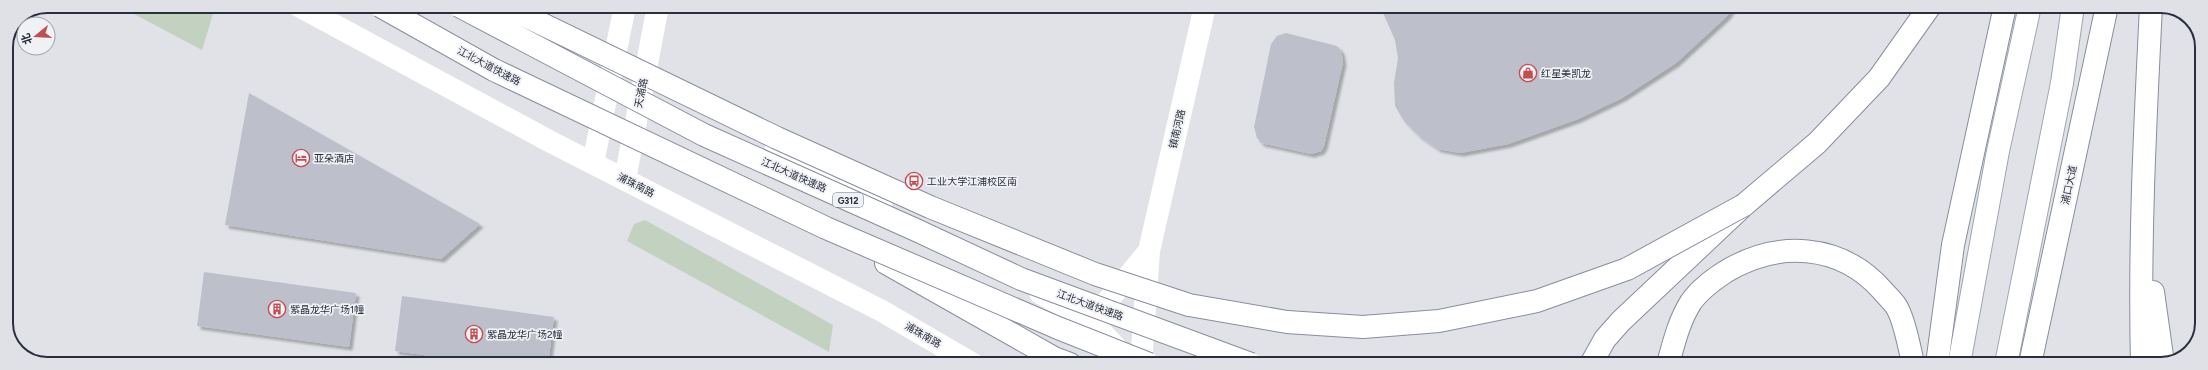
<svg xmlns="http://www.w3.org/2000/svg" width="2208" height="370" font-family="Figtree,'Noto Sans SC',sans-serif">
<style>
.green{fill:#c3d1c1}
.building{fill:#bdc0ca;filter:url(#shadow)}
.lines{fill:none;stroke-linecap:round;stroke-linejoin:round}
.primary-casing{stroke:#a0a5b2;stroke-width:24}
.highway-casing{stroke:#888e9d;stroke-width:24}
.secondary{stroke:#fff;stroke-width:22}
.primary{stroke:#fff;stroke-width:22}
.highway{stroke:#fff;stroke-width:22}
.highway-bridge-casing{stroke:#888e9d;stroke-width:24;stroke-linecap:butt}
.highway-bridge{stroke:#fff;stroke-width:22}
.labels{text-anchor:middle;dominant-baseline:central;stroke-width:3.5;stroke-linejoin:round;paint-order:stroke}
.shield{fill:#eff1f5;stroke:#656874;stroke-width:1}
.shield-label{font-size:9px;font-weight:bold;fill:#2a2e3d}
.street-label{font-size:10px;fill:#2a2e3d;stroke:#eff1f5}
.poi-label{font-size:10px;fill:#2a2e3d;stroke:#eff1f5;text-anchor:start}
.rim{fill:none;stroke:#2a2e3d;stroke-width:2}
</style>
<defs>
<filter id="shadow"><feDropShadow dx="3.5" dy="3.5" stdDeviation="1" flood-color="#0004"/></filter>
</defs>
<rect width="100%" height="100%" fill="#e0e2e7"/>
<!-- green -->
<path class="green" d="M119,6H199L213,14L202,50Z
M645,220L833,325L829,352L627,241L634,224Z"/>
<!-- building -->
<path class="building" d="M1380,6H1734L1727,16L1676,63L1622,98L1578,119L1508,144L1460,153L1438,149L1419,136L1404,121L1395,106L1394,83L1398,58L1395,40Z
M1286,33L1337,46L1341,51L1343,62L1324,146L1321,151L1311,154L1261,143L1257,138L1254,127L1271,44L1277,36Z
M249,93L480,224L441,259L225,225Z
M204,272L356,293L349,347L197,326Z
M402,296L554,317L548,364H489L395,351Z"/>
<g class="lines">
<defs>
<path id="primary" d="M1959,364L1998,151L2030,6
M2006,364L2062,83L2073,6"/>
<path id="highway" d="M886,263L1054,358L1070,364
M2153,292L2163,363
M1591,364L1605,339L1621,321L1744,205L1817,143L1879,78L1930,6
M1668,364C1674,342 1679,321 1691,302C1700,289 1713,280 1725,272C1777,240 1840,243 1882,290C1886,295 1892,300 1896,306C1904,318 1910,349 1913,364
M1937,364L1953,245L2005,6
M2030,364L2107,6
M2142,364C2139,245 2145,125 2151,6"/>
</defs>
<!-- primary casing -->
<use href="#primary" class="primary-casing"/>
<!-- highway casing -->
<use href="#highway" class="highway-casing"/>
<!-- secondary -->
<path class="secondary" d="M299,6L549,141L882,311L973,364
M776,147L881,205
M593,163L625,6
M625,179L658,6
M1040,293L1091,321L1124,356
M1091,321L1149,251
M1141,364L1149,251L1205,6"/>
<!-- primary -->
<use href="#primary" class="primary"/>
<!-- highway -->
<use href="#highway" class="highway"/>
<defs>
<path id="highway-bridge" d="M380,6L494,70L826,228L1058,328L1149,364
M459,6L704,135L916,230L1021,279L1251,364
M505,6L777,138L930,207L1095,274L1189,305L1287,322L1363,327L1439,321L1537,301L1627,269L1744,205"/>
</defs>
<!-- highway-bridge casing -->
<use href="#highway-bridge" class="highway-bridge-casing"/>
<!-- highway-bridge -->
<use href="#highway-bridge" class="highway-bridge"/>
</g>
<!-- icons -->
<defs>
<symbol id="shop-ring" viewBox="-11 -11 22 22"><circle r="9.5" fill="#eff1f5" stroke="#c34e51" stroke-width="1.5"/><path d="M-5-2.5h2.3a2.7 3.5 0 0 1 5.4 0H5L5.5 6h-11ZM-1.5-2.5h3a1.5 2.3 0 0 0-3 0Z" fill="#c34e51"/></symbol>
<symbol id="hotel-ring" viewBox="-11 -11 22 22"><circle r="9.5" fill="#eff1f5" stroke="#c34e51" stroke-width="1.5"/><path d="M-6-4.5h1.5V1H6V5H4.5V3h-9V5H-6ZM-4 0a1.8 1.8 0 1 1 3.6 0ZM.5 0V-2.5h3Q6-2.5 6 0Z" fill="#c34e51"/></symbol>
<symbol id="bus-ring" viewBox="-11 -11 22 22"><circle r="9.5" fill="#eff1f5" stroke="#c34e51" stroke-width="1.5"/><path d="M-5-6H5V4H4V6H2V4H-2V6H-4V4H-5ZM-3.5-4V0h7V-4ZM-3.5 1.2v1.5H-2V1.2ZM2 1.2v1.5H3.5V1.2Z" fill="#c34e51"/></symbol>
<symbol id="building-ring" viewBox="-11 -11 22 22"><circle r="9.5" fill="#eff1f5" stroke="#c34e51" stroke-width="1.5"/><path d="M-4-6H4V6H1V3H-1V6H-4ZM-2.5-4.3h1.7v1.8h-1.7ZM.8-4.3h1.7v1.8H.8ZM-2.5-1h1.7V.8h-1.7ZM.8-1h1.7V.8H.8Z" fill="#c34e51"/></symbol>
</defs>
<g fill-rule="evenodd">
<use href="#shop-ring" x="1518" y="63" width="20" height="20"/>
<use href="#hotel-ring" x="291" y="148" width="20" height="20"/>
<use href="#bus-ring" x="904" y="171" width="20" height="20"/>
<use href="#building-ring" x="267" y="299" width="20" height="20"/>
<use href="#building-ring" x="464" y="324" width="20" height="20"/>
</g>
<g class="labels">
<!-- shield labels -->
<rect class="shield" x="833" y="193" width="30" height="14" rx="3"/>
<g class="shield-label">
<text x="848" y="200">G312</text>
</g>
<!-- street labels -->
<g class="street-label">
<text transform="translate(489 66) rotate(28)">江北大道快速路</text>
<text transform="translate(641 93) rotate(-79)">天浦路</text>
<text transform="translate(1177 129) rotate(-77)">镇南河路</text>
<text transform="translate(794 175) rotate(24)">江北大道快速路</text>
<text transform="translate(636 185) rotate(27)">浦珠南路</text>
<text transform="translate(2069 185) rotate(-78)">浦口大道</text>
<text transform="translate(1090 305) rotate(20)">江北大道快速路</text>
<text transform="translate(923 335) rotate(30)">浦珠南路</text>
</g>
<!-- poi labels -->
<g class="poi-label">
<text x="1541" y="73">红星美凯龙</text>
<text x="314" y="158">亚朵酒店</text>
<text x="927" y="181">工业大学江浦校区南</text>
<text x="290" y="309">紫晶龙华广场1幢</text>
<text x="487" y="334">紫晶龙华广场2幢</text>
</g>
</g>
<!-- crop -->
<path d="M0 0H2208V370H0ZM47 13H2161A34 34 0 0 1 2195 47V323A34 34 0 0 1 2161 357H47A34 34 0 0 1 13 323V47A34 34 0 0 1 47 13Z" fill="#dfe1e6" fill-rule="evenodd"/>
<path class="rim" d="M47 13H2161A34 34 0 0 1 2195 47V323A34 34 0 0 1 2161 357H47A34 34 0 0 1 13 323V47A34 34 0 0 1 47 13Z"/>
<!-- north arrow -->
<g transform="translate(36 36) rotate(252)"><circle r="19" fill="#eff1f5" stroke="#a0a3ab"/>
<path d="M0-3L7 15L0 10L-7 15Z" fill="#c34e51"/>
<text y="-6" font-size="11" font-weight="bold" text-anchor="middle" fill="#2a2e3d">北</text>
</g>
</svg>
